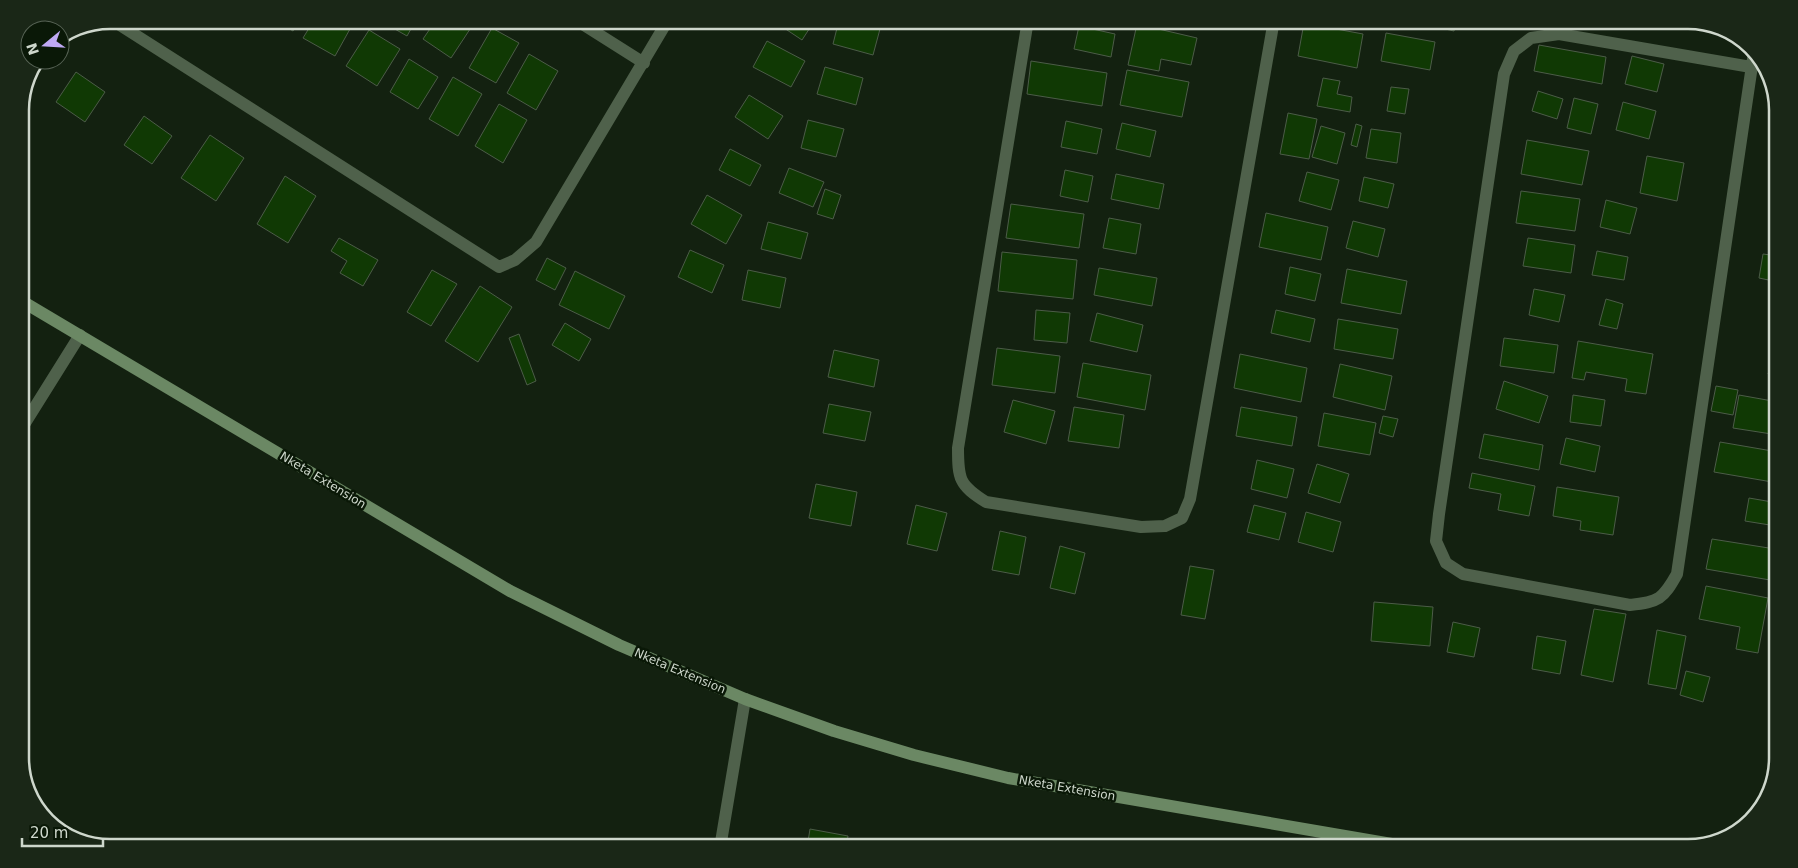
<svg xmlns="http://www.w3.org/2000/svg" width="1798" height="868" font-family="'DejaVu Sans',sans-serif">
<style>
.building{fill:#103904;stroke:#4c5c48}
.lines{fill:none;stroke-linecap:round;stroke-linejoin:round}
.street{stroke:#4f614b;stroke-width:12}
.secondary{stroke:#6b8864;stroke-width:12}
.labels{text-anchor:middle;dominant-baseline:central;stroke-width:5;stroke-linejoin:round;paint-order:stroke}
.street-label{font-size:12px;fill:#ced7cc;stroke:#0a1807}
.rim{fill:none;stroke:#ced7cc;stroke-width:2.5}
</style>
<rect width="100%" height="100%" fill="#132110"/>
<!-- building -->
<path class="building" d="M274,20H300L293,31Z
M314,20H355L335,56L303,38Z
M379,20H416L407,36Z
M436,20H476L451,58L423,39Z
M772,20H815L802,40Z
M839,20H847L880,29L873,55L833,44Z
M1406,20H1456L1454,31Z
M1304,23L1363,34L1357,68L1298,56Z
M1137,24L1197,38L1191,65L1161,59L1159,71L1128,65Z
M1079,26L1115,34L1111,57L1074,49Z
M492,28L519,43L496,83L469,68Z
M369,30L400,49L377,86L346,66Z
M1386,33L1435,42L1430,70L1381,61Z
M767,41L805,61L791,87L753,67Z
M1539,45L1606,57L1602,84L1534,71Z
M529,54L558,71L536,110L507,93Z
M1632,56L1664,64L1657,92L1625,84Z
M409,59L438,77L418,109L390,92Z
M1031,61L1107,73L1102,106L1027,94Z
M825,67L863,78L856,105L817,94Z
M1127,70L1189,82L1182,117L1120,105Z
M76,72L105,92L85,122L56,102Z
M453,77L482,94L458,136L429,119Z
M1323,78L1340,81L1337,94L1352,97L1350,112L1317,106Z
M1391,87L1409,89L1405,114L1387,111Z
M1538,91L1563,99L1557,119L1532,111Z
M749,95L783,116L768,139L735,117Z
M1574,98L1598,104L1591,134L1567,128Z
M1623,102L1656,111L1649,139L1616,130Z
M1776,102L1778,104V137L1772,136Z
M499,104L527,120L503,163L475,146Z
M1288,113L1317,119L1309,159L1280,154Z
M144,116L172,136L152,164L124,145Z
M808,120L844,129L836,157L801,148Z
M1066,121L1102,129L1097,154L1061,147Z
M1122,123L1156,131L1150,157L1116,149Z
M1356,124L1362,126L1357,147L1351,145Z
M1321,126L1345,133L1337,164L1312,157Z
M1371,129L1401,133L1397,163L1366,158Z
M210,135L244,158L216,201L181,178Z
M1527,140L1589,151L1582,185L1521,174Z
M730,149L761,165L750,186L719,170Z
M1647,156L1684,163L1677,201L1640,193Z
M789,168L824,182L813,207L779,193Z
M1065,170L1093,176L1088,202L1060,196Z
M1307,172L1339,180L1331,210L1299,201Z
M1116,174L1164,184L1159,209L1111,199Z
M285,176L316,196L288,243L257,224Z
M1364,177L1394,184L1388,208L1359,201Z
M825,189L841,195L833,219L817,214Z
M1521,191L1580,199L1575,231L1516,223Z
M707,195L742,215L726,244L691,224Z
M1606,200L1637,208L1630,234L1600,227Z
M1011,204L1084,214L1079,248L1006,238Z
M1266,213L1328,227L1321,260L1259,247Z
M1109,218L1141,224L1136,254L1103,248Z
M1353,221L1385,229L1378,257L1346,248Z
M768,222L808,233L801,259L761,249Z
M339,238L378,260L363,286L340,273L347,261L331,251Z
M1528,238L1575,245L1571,273L1523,266Z
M690,250L724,265L712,293L678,277Z
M1597,251L1628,257L1624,280L1592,275Z
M1002,252L1077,260L1073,299L998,291Z
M1763,254L1778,256V282L1759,278Z
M547,258L566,268L555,290L536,280Z
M1290,267L1321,274L1315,301L1285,294Z
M1099,268L1157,278L1152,306L1094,295Z
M1347,269L1407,281L1401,314L1341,303Z
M432,270L457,284L431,326L407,312Z
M748,270L786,278L780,308L742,300Z
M575,271L625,296L609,329L559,305Z
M480,286L512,307L478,362L445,341Z
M1534,289L1565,295L1559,322L1529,315Z
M1606,299L1623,304L1617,329L1599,325Z
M1036,310L1070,313L1067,343L1034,340Z
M1276,310L1315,319L1310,342L1271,333Z
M1097,313L1143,325L1137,352L1090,341Z
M1338,319L1398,329L1393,359L1334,349Z
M565,323L591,339L579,361L552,345Z
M519,334L536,381L527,385L509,338Z
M1504,338L1558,345L1554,373L1500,366Z
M1578,341L1653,354L1646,394L1625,391L1627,379L1586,372L1584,380L1572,378Z
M997,348L1060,356L1055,393L992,385Z
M834,350L879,360L874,387L828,377Z
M1776,351H1778V377L1768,374Z
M1240,354L1307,368L1301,402L1234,388Z
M1083,363L1151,375L1145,410L1077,397Z
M1340,364L1392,376L1385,410L1333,397Z
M1504,381L1548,396L1539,423L1496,409Z
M1716,386L1738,390L1733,415L1711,411Z
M1573,395L1605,400L1601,426L1570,422Z
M1739,395L1778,402V435L1733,428Z
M1013,400L1055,411L1046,444L1004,432Z
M829,404L871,412L865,441L823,433Z
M1074,407L1124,415L1119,448L1068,441Z
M1241,407L1297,417L1292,446L1236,436Z
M1324,413L1376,423L1370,455L1318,446Z
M1383,416L1398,419L1393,437L1379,433Z
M1484,434L1543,445L1539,470L1479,458Z
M1566,438L1600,446L1595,472L1560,464Z
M1720,442L1778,452V483L1714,472Z
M1257,460L1294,469L1287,498L1251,489Z
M1317,464L1349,474L1340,503L1308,493Z
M1472,473L1535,486L1529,516L1498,510L1501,494L1469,488Z
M816,484L857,492L851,526L809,518Z
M1557,487L1619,497L1613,535L1580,530L1581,521L1553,516Z
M1749,498L1778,503L1776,526L1745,521Z
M916,505L947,513L937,551L907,544Z
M1254,505L1286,513L1279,540L1247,532Z
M1306,512L1341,522L1333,552L1298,542Z
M1000,531L1026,537L1019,575L992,570Z
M1712,539L1775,549L1770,580L1706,569Z
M1060,546L1085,553L1075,594L1050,588Z
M1190,566L1214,570L1205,619L1181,615Z
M1706,586L1768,598L1758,653L1736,649L1740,627L1699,619Z
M1374,602L1433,607L1430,646L1371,641Z
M1594,609L1626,614L1613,682L1581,675Z
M1453,622L1480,628L1474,657L1447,652Z
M1657,630L1686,636L1676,689L1648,684Z
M1537,636L1566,641L1560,674L1532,669Z
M1686,671L1710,677L1703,702L1680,695Z
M810,829L848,836L846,848H807Z"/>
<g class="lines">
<!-- street -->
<path class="street" d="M112,20L499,267L515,260L536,242L668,20
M576,20L644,63
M1028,20L958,448C958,479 959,485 986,502L1141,527L1165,526L1182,518L1190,499L1274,20
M1751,67L1559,34L1531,38L1514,51L1504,74L1439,514L1436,541L1446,563L1463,574L1630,605C1659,602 1663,599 1677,574L1754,52
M20,431L80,335
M720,848L745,699"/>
<!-- secondary -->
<path class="secondary" d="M20,300L510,591L619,645L745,699L834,731L914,755L1008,778L1415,848"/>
</g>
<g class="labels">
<!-- street labels -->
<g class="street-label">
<text transform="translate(323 480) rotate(31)">Nketa Extension</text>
<text transform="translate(680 671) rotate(23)">Nketa Extension</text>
<text transform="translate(1067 788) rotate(10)">Nketa Extension</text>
</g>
</g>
<!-- crop -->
<path d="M0 0H1798V868H0ZM110 29H1688A81 81 0 0 1 1769 110V758A81 81 0 0 1 1688 839H110A81 81 0 0 1 29 758V110A81 81 0 0 1 110 29Z" fill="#1a2717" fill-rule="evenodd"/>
<path class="rim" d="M110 29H1688A81 81 0 0 1 1769 110V758A81 81 0 0 1 1688 839H110A81 81 0 0 1 29 758V110A81 81 0 0 1 110 29Z"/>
<!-- north arrow -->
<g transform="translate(45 45) rotate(252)"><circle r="24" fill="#0a1807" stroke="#586456"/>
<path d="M0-4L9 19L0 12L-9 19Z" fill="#bfa9f4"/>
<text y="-8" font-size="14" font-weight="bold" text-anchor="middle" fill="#ced7cc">N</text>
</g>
<!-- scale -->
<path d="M22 838v8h81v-8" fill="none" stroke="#ced7cc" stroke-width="2.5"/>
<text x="30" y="838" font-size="15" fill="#ced7cc" stroke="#0a1807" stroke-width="4" paint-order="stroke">20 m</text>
</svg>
